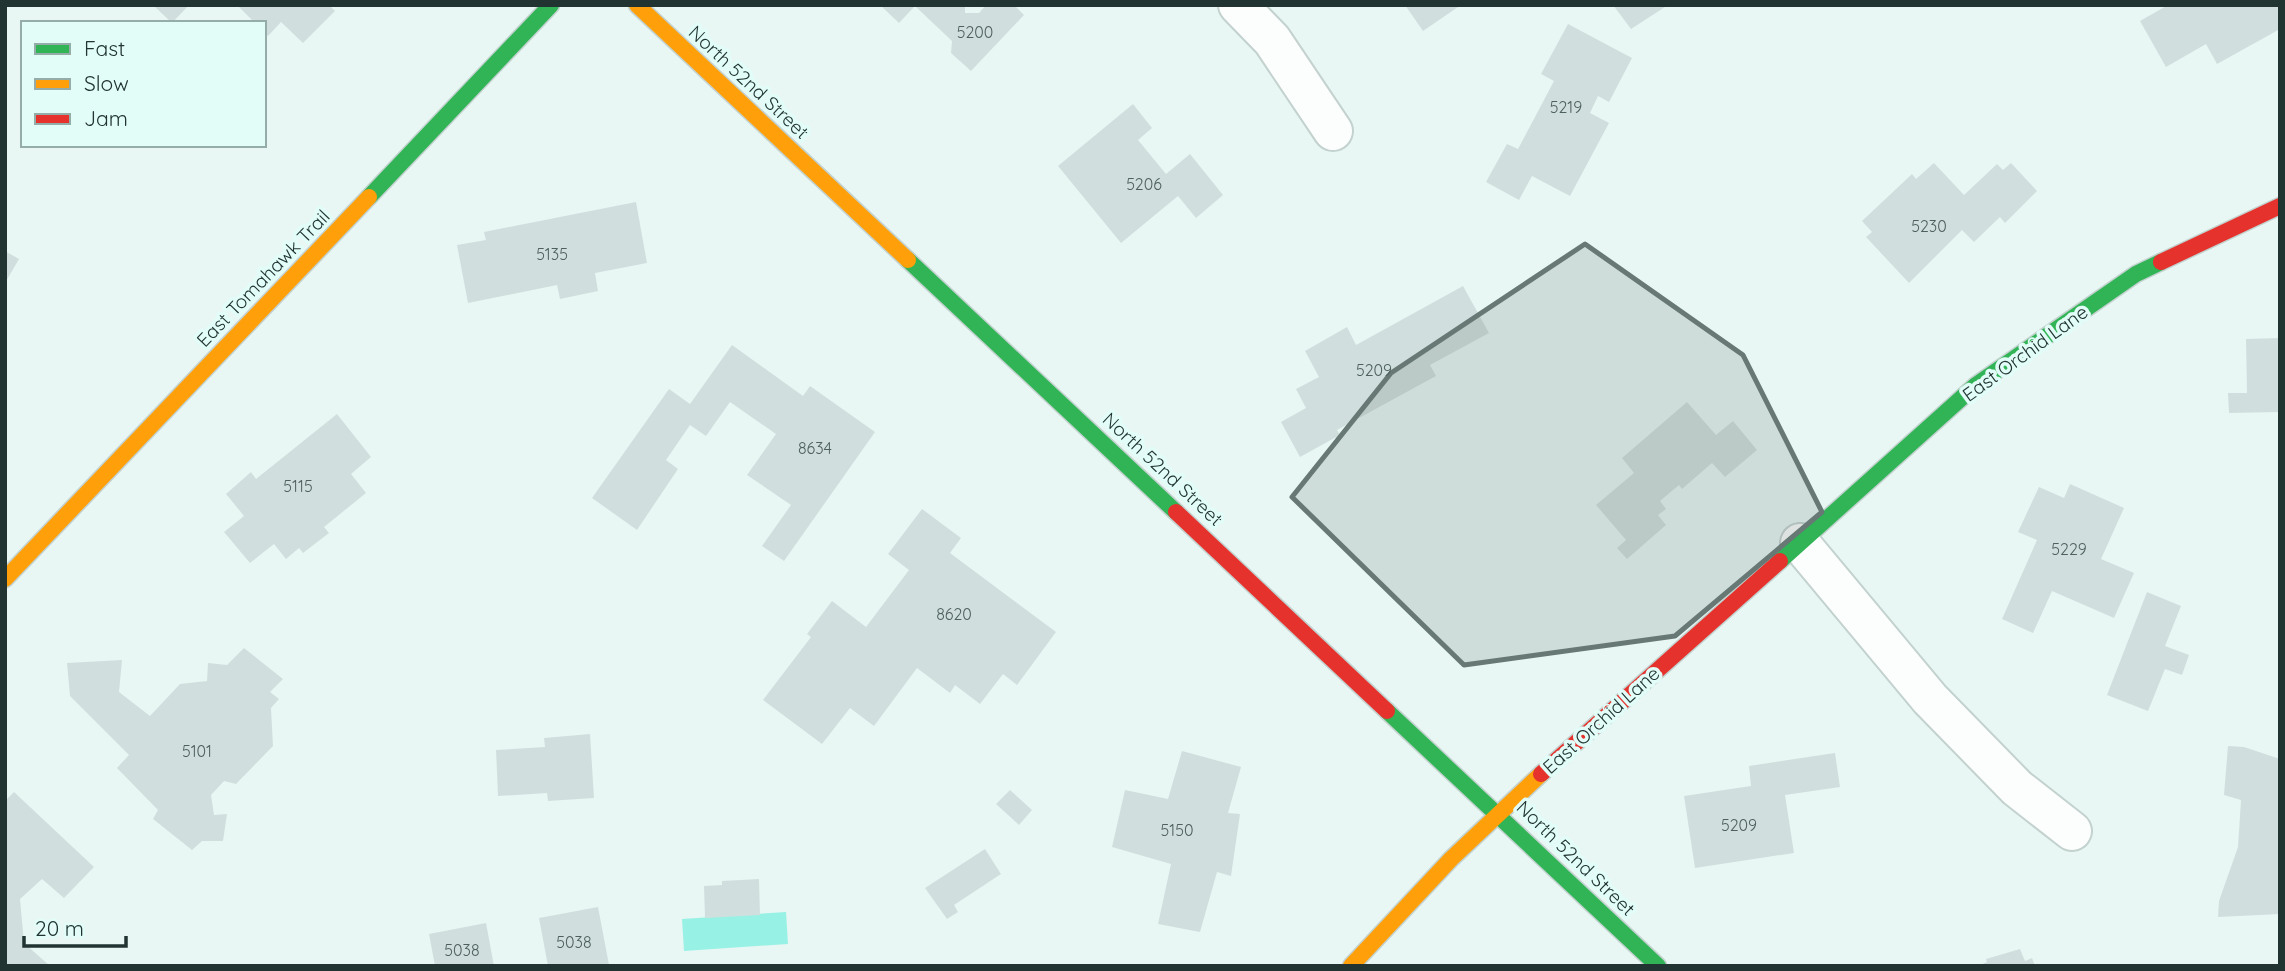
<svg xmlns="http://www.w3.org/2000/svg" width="2285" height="971" font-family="Quicksand,sans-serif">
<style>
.water{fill:#98f1e5}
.building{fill:#d0dfdd}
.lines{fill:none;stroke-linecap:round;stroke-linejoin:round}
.street-casing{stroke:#c3d2cf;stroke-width:42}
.fast-casing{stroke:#c3d2cf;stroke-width:19}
.slow-casing{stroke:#c3d2cf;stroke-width:19}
.jam-casing{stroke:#c3d2cf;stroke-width:19}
.street{stroke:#fcfefd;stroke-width:38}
.fast{stroke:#30b455;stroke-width:16}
.slow{stroke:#ff9f0a;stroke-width:16}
.jam{stroke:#e5322d;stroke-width:16}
.marked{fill:#677875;fill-opacity:0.2;stroke:#677875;stroke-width:5;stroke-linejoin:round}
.labels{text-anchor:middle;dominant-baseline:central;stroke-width:7;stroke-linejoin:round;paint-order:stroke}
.number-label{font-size:16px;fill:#4e605e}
.street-label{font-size:19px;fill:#213431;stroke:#e2fdf8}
</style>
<rect width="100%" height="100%" fill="#e8f7f4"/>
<!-- water -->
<path class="water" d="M786,912L788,944L684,951L682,919Z"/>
<!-- building -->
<path class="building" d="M153,5H189L172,23Z
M237,5H329L335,11L303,43L281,22L268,36L264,32V23H255Z
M880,5H965V13H979L986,5H1014L1024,15L971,71L951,53L952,41L915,6L899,23Z
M1405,5H1461L1423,31Z
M1613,5H1668L1631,29Z
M2168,5H2280V29L2217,64L2206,44L2166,67L2140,21Z
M1568,24L1632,58L1609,102L1598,96L1590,113L1609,123L1570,196L1532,176L1519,200L1486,182L1507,144L1518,149L1554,81L1541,74Z
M1133,104L1152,128L1138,140L1166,174L1190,154L1223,195L1196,218L1178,196L1121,243L1058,166Z
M1934,163L1964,195L1997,164L2003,170L2011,163L2037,191L2005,223L2000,217L1974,242L1962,230L1909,283L1866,237L1872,232L1862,221L1912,174L1916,179Z
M636,202L647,263L595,273L598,291L560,299L557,285L468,303L457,245L486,240L484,232Z
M5,251L19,259L5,283Z
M1463,286L1489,333L1430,365L1436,376L1337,430L1340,435L1300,457L1281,422L1306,408L1296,389L1319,377L1305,351L1347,327L1356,345Z
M2280,338V412L2229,413L2228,393H2247L2246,339Z
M732,345L803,396L810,386L875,432L784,561L762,546L791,505L747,475L776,434L730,402L706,436L690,425L666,460L678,469L637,530L592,498L669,389L690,404Z
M1687,402L1716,435L1733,421L1757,450L1725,477L1712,463L1682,489L1679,485L1660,501L1666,509L1658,515L1666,525L1627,559L1617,548L1626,540L1596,505L1634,473L1622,458Z
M337,414L371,457L351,474L366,493L324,527L329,533L303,553L299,548L286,559L274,544L250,563L224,532L244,516L226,494L251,472L256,479Z
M2070,484L2124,508L2101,559L2134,573L2114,618L2052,591L2033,633L2002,619L2037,540L2018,532L2039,487L2064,498Z
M922,509L961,538L950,553L1056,632L1017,685L1003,674L980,704L955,685L950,693L917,668L874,726L850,708L822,744L763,700L811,637L807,634L832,601L866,627L909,570L888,554Z
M2147,592L2181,606L2165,646L2189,655L2182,675L2165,669L2148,711L2107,695Z
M244,648L283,679L270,692L279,699L271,708L273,746L236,784L224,781L211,795L214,815L227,814L223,841H202L192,850L153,819L158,810L117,768L129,755L70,696L67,663L122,660L119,692L150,716L180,684L207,681L208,663L227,665Z
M590,734L594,798L548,801L547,793L498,796L496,750L545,747L544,738Z
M2228,746L2244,747L2280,759V914L2218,917L2219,901L2238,847L2241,800L2224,795Z
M1182,751L1241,767L1228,813L1240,814L1231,876L1217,872L1200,932L1158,924L1171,864L1112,847L1125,790L1168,799Z
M1835,753L1840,787L1785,795L1794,853L1695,868L1684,796L1751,786L1749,766Z
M1010,790L1032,810L1019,825L996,804Z
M14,792L94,867L64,898L42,879L20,899L24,943L50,966H5V801Z
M985,849L1001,874L954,905L958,912L947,919L925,888Z
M759,879L760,915L705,918L704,886L722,885V881Z
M598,907L609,965L548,966L539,918Z
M486,923L494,966H435L429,934Z
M2020,949L2025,961L2032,958L2035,966H1978L1987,962L1986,959Z"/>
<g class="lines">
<defs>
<path id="street" d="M1238,5L1272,40L1333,131
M1800,543L1930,699L2017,788L2072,831"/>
<path id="fast" d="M369,197L551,5
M908,260L1176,512
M1780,561L1976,385L2136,274L2161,262
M1387,711L1658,966"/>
<path id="slow" d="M637,5L908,260
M5,579L369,197
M1351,966L1451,859L1541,774"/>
<path id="jam" d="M2161,262L2280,206
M1176,512L1387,711
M1541,774L1780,561"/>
</defs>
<!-- street casing -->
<use href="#street" class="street-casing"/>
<!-- fast casing -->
<use href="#fast" class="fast-casing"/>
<!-- slow casing -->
<use href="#slow" class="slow-casing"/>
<!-- jam casing -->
<use href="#jam" class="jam-casing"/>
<!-- street -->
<use href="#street" class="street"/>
<!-- fast -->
<use href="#fast" class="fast"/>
<!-- slow -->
<use href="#slow" class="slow"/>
<!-- jam -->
<use href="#jam" class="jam"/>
</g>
<!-- marked area -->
<path class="marked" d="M1585,244L1743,355L1822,512L1675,636L1464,665L1292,497L1391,373Z"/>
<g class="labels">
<!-- number labels -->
<g class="number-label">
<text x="975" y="32">5200</text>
<text x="1566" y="107">5219</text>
<text x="1144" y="184">5206</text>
<text x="1929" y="226">5230</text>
<text x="552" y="254">5135</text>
<text x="1374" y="370">5209</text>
<text x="815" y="448">8634</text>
<text x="298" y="486">5115</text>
<text x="2069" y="549">5229</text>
<text x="954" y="614">8620</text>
<text x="197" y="751">5101</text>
<text x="1739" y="825">5209</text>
<text x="1177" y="830">5150</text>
<text x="574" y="942">5038</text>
<text x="462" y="950">5038</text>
</g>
<!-- street labels -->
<g class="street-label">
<text transform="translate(749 82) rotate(43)">North 52nd Street</text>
<text transform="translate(263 278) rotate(-46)">East Tomahawk Trail</text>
<text transform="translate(2025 353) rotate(-36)">East Orchid Lane</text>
<text transform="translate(1163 469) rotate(43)">North 52nd Street</text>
<text transform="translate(1601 720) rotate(-42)">East Orchid Lane</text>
<text transform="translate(1576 858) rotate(44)">North 52nd Street</text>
</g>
</g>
<!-- border -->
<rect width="2285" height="971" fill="none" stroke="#213431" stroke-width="14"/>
<!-- legend -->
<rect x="21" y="21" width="245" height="126" fill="#e2fdf8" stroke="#95ada8" stroke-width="2"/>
<rect x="35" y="44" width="35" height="10" fill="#30b455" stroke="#95ada8" stroke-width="2"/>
<text x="84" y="56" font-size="21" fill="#213431">Fast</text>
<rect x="35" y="79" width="35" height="10" fill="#ff9f0a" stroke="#95ada8" stroke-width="2"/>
<text x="84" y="91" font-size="21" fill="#213431">Slow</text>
<rect x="35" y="114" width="35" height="10" fill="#e5322d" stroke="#95ada8" stroke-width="2"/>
<text x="84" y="126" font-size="21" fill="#213431">Jam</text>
<!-- scale -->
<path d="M24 936v10h102v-10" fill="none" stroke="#213431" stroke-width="3.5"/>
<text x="35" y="936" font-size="21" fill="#213431" stroke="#e2fdf8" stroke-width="5" paint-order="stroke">20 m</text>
</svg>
